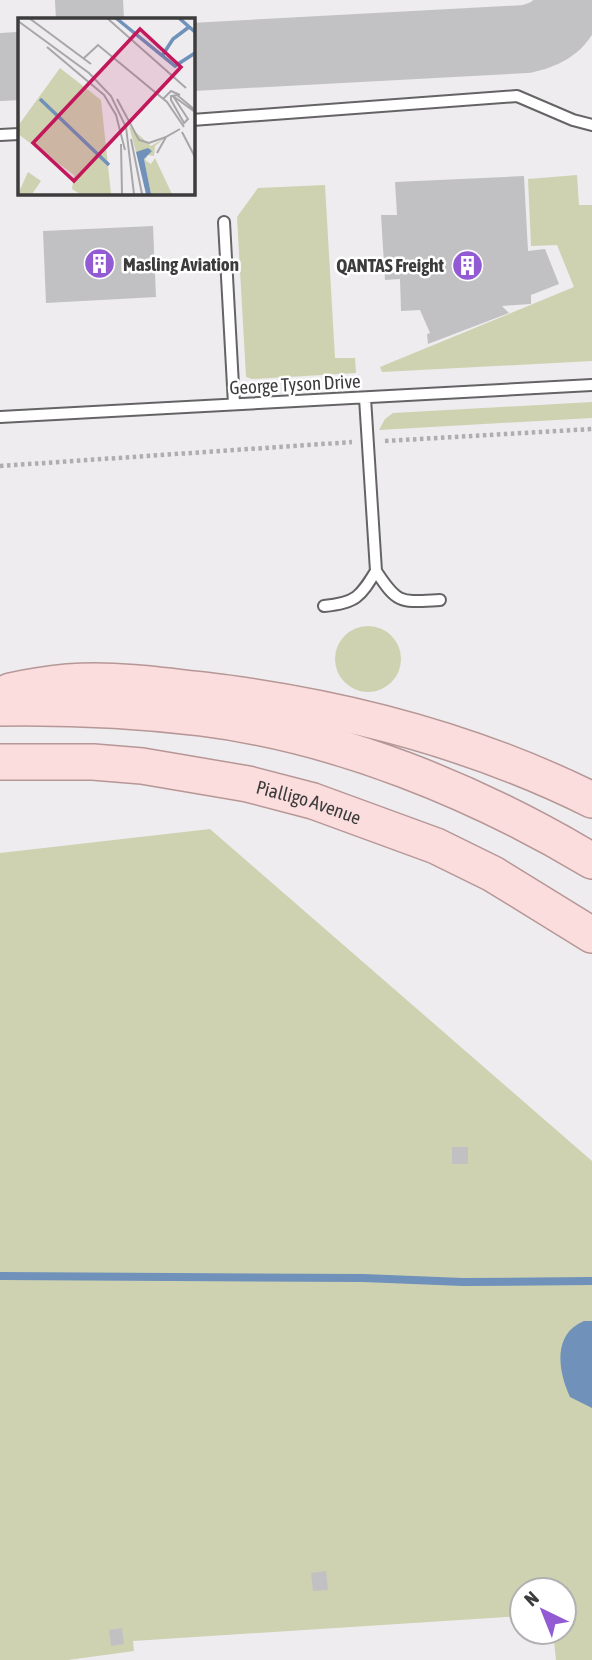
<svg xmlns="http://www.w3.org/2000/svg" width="592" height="1660" font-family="'Asap Condensed',sans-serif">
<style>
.green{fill:#ced2b0}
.water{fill:#6f91ba}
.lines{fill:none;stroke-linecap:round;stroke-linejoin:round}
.stream{stroke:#6f91ba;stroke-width:8}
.taxiway{stroke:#c2c1c4;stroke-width:68}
.building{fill:#c1c1c4}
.service-casing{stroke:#656366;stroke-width:14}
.primary-casing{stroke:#b79696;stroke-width:38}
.path{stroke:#aeadaf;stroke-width:4.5;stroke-dasharray:3.5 3.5;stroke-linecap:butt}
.service{stroke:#fff;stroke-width:10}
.primary{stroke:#fbdddd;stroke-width:35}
.labels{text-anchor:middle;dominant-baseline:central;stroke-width:5;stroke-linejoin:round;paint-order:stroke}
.poi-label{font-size:19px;font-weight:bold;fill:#3c3c3d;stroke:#fff;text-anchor:start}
.street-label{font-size:19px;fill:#3c3c3d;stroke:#fff}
.inset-river{fill:none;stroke:#6f91ba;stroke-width:3.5}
.inset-road{fill:none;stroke:#a7a6a8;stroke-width:2}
.view{fill:#c2185b;fill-opacity:0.15;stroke:#c2185b;stroke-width:3.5}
.inset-edge{fill:none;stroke:#3c3c3d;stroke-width:3.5}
</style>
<rect width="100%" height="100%" fill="#eeecef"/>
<!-- green -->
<path class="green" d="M577,175L579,205H592V361L382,372L380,367L574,287L557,245L531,246L528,179Z
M325,185L335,358H355L356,373L252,379L246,377L237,217L258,188Z
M592,402V418L379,430L385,419L393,413Z
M335 659a33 33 0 1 1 66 0a33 33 0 1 1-66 0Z
M210,829L592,1161V1660H556L553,1632H564V1590H522V1616L133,1641L134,1651L68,1660H0V853Z"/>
<!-- water -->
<path class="water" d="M584,1321H592V1408L570,1397C558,1371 552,1334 584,1321Z"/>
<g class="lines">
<!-- stream -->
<path class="stream" d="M0,1276L363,1278L463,1282L592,1281"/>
<!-- taxiway -->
<path class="taxiway" d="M89,0L90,19
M192,57L526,39C550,34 563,24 571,0
M0,67L19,66"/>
</g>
<!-- building -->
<path class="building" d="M524,176L528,251L545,249L559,284L531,295V304L502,306L509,313L428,344L427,334L430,333L420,310L401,311L400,279L385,280L381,215H397L395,182Z
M153,226L156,297L46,303L43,231Z
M452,1147H468V1164H452Z
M326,1571L328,1590L313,1591L311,1573Z
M122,1628L124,1644L111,1646L109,1630Z"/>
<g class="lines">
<defs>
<path id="service" d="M192,120L517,96L573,120L592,125
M0,135L19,134
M224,222L234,404
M365,398L376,571C398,605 401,602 440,600
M0,417L592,385
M324,606C356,603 360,597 376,571"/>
<g id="primary">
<path d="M10,691C29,687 49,684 68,682C120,678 175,687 227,693C354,710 477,743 592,800"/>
<path d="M0,708C67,707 135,710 201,718C338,735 475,791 592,861"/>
<path id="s1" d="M0,762H93L142,766L248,784L313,801L436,846L493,874L592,935"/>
</g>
</defs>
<!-- service casing -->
<use href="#service" class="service-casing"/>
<!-- primary casing -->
<use href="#primary" class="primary-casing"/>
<!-- path -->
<path class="path" d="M385,441L592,429
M0,466L352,442"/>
<!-- service -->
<use href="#service" class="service"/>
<!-- primary -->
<use href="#primary" class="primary"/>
</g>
<!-- icons -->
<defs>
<symbol id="building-disc" viewBox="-11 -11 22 22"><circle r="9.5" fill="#935bd3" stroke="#fff"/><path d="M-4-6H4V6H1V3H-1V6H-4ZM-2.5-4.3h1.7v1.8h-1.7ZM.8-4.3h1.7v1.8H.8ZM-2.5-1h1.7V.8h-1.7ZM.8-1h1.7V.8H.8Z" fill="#fff"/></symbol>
</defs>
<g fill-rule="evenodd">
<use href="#building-disc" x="82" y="246" width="35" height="35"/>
<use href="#building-disc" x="450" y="248" width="35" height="35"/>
</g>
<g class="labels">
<!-- poi labels -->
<g class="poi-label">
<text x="123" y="264">Masling Aviation</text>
<text x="444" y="265" text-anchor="end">QANTAS Freight</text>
</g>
<!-- street labels -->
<g class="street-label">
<text transform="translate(295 384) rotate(-3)">George Tyson Drive</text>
<text stroke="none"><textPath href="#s1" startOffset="313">Pialligo Avenue</textPath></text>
</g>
</g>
<!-- overview -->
<g transform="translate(18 18)">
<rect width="177" height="177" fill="#eeecef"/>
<path d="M42,50L83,82L93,176H62L54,171L56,157L0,116V108ZM111,108L133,128L147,120L137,128L136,138L130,137L127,142L133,146L137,140L154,176H133L126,141L134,132L118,134ZM10,154L23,163L14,176H0Z" fill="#ced2b0"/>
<path d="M130,130L134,133L126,141L133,176H128L118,134Z" fill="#6f91ba"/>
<path class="inset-river" d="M98,0L157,48L177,35M161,0L177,14M144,38L155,21L171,9M22,81L91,147"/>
<path class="inset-road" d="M11,0L73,46M89,0L168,70M0,3L71,55L93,78L108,109L116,176M29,29L86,77L98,97L107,132M66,40L80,27L149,84L166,109M99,81L121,122L131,125L148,119M145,81L153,73L162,77M177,92L159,77L153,78V82L166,105L170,101L155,78L177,94M164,114L177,139M113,121L124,176M103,126L104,176M139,135L148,119L162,111"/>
<path class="view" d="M122,11L163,49L56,163L15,125Z"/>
<rect width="177" height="177" class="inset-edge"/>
</g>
<!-- north arrow -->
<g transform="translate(543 1611) rotate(317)"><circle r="33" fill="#ffffff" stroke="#b1b1b1" stroke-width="2"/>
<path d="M0-5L12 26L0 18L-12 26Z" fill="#935bd3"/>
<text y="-10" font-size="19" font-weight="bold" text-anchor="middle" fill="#3c3c3d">N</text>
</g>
</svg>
